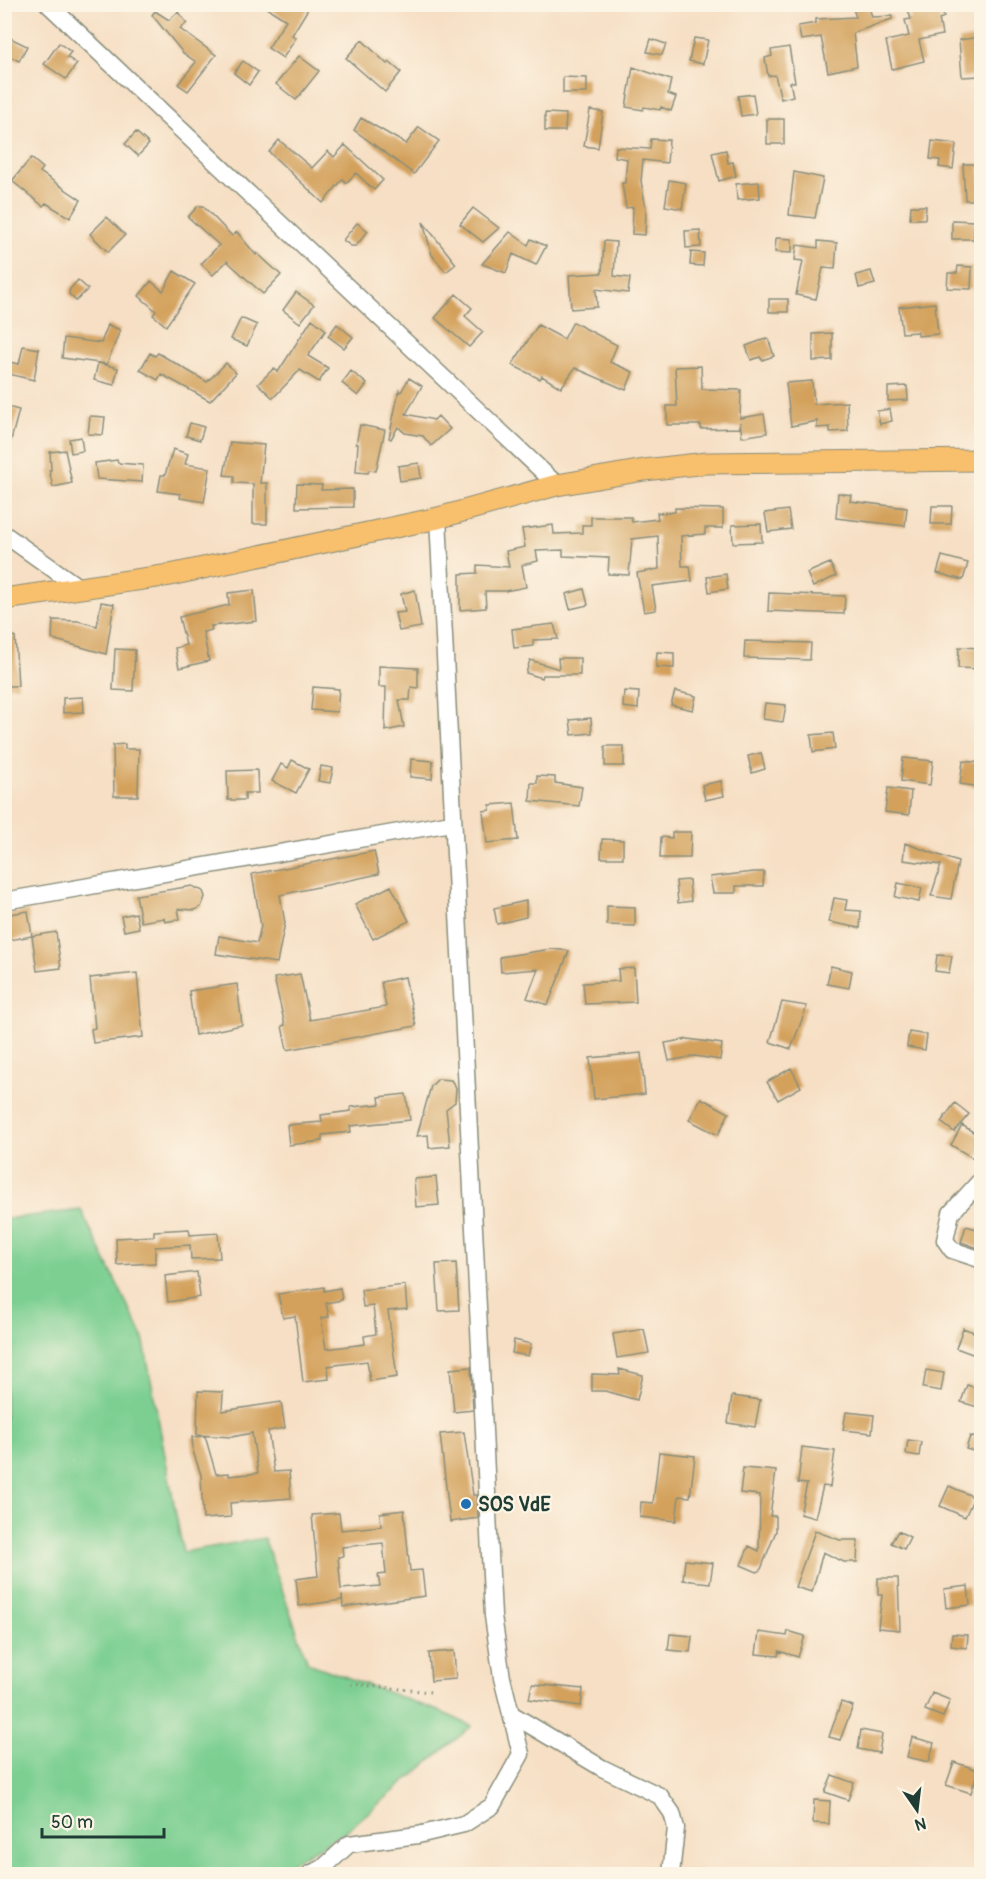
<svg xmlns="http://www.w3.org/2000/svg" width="986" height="1879" font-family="Pangolin,sans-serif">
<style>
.green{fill:#7bcf91;stroke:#4d8662;stroke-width:1.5}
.building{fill:#d3a15b;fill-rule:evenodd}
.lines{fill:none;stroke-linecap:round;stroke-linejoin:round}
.minor-casing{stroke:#8a8e7c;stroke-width:19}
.major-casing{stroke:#8a8e7c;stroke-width:23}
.path{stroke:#8a8e7c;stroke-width:3;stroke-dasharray:1.5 4.5;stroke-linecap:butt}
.minor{stroke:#fff;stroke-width:16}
.major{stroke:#f8bf6c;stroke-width:21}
.poi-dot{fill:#1f6fb2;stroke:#fcf5e5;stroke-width:2}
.labels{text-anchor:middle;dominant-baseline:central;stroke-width:4.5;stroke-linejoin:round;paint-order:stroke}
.poi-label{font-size:20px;font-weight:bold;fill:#1f3d34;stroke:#fcf5e5;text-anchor:start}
</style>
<rect width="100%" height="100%" fill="#fcf5e5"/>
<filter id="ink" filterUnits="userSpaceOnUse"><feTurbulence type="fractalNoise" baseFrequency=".0167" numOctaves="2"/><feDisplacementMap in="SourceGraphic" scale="12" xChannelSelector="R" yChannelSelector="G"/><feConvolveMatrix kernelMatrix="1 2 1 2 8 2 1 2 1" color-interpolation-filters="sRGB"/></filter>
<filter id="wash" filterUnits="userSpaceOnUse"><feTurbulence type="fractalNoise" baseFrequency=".008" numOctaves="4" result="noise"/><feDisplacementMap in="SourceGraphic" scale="24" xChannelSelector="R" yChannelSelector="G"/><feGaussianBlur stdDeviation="1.35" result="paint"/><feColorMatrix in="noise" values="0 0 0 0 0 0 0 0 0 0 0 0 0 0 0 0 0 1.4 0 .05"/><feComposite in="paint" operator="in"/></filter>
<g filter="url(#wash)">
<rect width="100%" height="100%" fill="#f6dfc4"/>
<!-- green -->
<path class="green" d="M81,1210L143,1337L183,1552L264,1538L308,1663L441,1712L472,1726L345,1832L271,1874H5V1219Z"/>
<g id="blocks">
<!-- building -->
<path class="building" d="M261,4H311L292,35L296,38L283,58L268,48L286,20Z
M865,4H868L872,17L892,16V19L853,33L857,66L828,72L821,37L801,40L798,26L816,23V19L856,17L853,9Z
M906,4H940L944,17L939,19L942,35L919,40L924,61L892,69L886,41L909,36L905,20L911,19Z
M155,11L169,20L178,12L187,23L180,29L216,55L188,91L178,84L196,62L183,53L152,15Z
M4,35L27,46L19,61L4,54Z
M980,37L981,76L962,77L959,40Z
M694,38L708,40L703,64L689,61Z
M651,39L666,44L662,55L647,52Z
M362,40L387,64L389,62L401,72L385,92L346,58Z
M59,43L71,52L67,57L77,64L66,79L44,64Z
M789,47L795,82H790L793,96L781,99L775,75L768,76L765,58L772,56L771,50Z
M299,56L319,71L296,100L276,84Z
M243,61L258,72L249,85L234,73Z
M633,67L671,80L668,94L676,97L671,111L661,107L660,110L644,107L643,110L626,107Z
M563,77L587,78V93H563Z
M753,94L756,114L741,116L738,96Z
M590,110L603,112L598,148L584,146Z
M545,113L566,114L565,131H545Z
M361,118L406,144L419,127L439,141L414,174L354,130Z
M767,119H784V144H767Z
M136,132L149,144L138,156L125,144Z
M651,139L669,140L667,163L643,160L641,181L646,209L645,235L632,234L633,207L626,208L622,183H625L627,159L615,157L616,147L650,149Z
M279,140L312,168L328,151L334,157L345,145L383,180L374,190L356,173L346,183L343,179L323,203L269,152Z
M932,141L956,144L953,169L939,167L940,160L930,159Z
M726,150L728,163L733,162L736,176L719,181L712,153Z
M31,158L43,168L40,172L81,200L70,218L46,203L43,206L12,181Z
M963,164H980L981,200H965Z
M794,172L823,178L815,218L789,215Z
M669,180L686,183L682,209L665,206Z
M759,182L760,198L737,200L736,184Z
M198,206H203L232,236L237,232L256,255L257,253L281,275L263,294L227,261L213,275L201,264L219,245L188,217Z
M911,206H926L925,219H910Z
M473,208L499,228L483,242L460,224Z
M107,217L125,235L108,252L90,234Z
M952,220L974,221V239H952Z
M423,222L456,264L446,272L432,255Z
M357,223L368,231L356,246H351L343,240Z
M700,230L701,247L686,248L685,231Z
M510,232L528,245L531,239L546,246L536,265L513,254L506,273L482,264Z
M776,238L792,239V253L775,252Z
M604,241L616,242L614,276L630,278L628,293L596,289L597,307L571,309L569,275L602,273Z
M818,241L837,243L835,269L823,268L816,299L796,295L803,261L795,260L797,245L818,248Z
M691,252L704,253L703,266L690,265Z
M958,266L972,267L971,289L947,288L948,273H957Z
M174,271L195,284L166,326L153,315L156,311L139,296L151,281L163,291Z
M871,271L875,284L859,288L856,275Z
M78,280L88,289L76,301L69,294L70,289Z
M296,292L314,305L300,323L283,310Z
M456,294L472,308L465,316L483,332L469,347L435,318Z
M769,299H788V312H769Z
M935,303L938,334L918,336V332L902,333L899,307Z
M241,318L257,325L247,346L231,339Z
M312,319L326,330L308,356L328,368L319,382L300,370L273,398L258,384L274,368L278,372Z
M573,322L617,345L610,362L633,372L626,390L575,368L561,388L542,376L540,379L512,365L538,325L564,339Z
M337,324L353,337L344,348L328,336Z
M108,325L120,330L107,364L62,358L64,338L101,343Z
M832,333V360L813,361V334Z
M768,338L774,356L762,360L760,357L751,360L746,346Z
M23,346L39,349L34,380L4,373V361L19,364Z
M150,353L155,356L158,353L207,382L226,363L236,373L210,401L161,374L158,380L140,370Z
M98,363L118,368L114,385L94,380Z
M701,366L702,389L741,390L740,418L764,414L767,433L742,437L740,422V428L701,429V425H667V406H677L675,367Z
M351,371L367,384L358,396L342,383Z
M409,378L422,386L406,414L434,420L438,416L450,429L431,446L423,436L405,433L398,427L391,439L389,438L399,390L401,392Z
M812,381L814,404L847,402L848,431L830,432V427L817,428V421L791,426L786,383Z
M907,386L908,400L888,401V387Z
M4,406L19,410L9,448L4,447Z
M890,409L892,421L880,424L877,411Z
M90,416L105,417L103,435L88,434Z
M190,423L204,427L200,440L186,436Z
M360,425L385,430L376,471L369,470L368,473L356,472L358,444H356Z
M81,437L83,451L71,453L69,439Z
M230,442L264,445L260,483H267V524H253V484L234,483V476L224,475Z
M173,449L188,454L185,464L210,468L204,502L180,498L181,494L158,491L161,475H165Z
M65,450L72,483L53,487L49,470H51L50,452Z
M117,460L118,463L143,465L142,482L97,479L95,463Z
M419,463L421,478L400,481L398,466Z
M297,484L322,485L321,490L353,489V507L296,508Z
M838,493L851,495L850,501L907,508L905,526L836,518Z
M932,506H952L951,524H931Z
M675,508L723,509V528H705V534L681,536L682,566H690L692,581L652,586L656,610L644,612L637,573L659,569L658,536L632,539L629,575L608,574L609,558L563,556V550L536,551L538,561L522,565L526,587L505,591H485L486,608L460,610V574L477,573V565L509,567L506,551L525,547L522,529L553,525L554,534L582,533V525H591V517H631L632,522L658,519L657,513L675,512Z
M788,510L791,529L768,532L765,513Z
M761,524L762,542L733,543L732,525Z
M942,556L968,563L963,580L937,573Z
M830,563L836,576L813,587L807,573Z
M726,574L728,589L709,592L707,577Z
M584,589L588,605L570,609L566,594Z
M254,590L257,621L211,626L212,630L203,632L209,661L179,668L175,648L186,645L179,617L229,605L228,593Z
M415,590L421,627L399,631L395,613L405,612L401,594Z
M769,593L845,596L844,614L768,611Z
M101,602L114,604L106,654L52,639L53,620L78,621L97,626Z
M554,624L558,639L533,640V646L514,648L512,629Z
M15,636L18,686H4V637Z
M745,641L811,643L810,660L744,658Z
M959,647L981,648V669L958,668Z
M115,649L135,650L133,691L113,690Z
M657,652L674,653V668L656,667Z
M558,658H580V675H543L542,678L526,673L530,660L559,669Z
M379,666L418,668V688L411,687L410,700H399L404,727L385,731L386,687H379Z
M313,687L339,689L337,712L311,710Z
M624,691L639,692L638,709L623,707Z
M675,691L696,696L693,710L671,705Z
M83,697L84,712L63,713V698Z
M765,703L786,705L783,722L763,719Z
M591,718L592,733L572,735L570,720Z
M833,733L835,749L813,752L811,735Z
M125,744V749H139L138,796H114L113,745Z
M605,746H624V766H605Z
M761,753L765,769L752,773L748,756Z
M903,758L933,761L930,785L901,781Z
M411,759L433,761L432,779L410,777Z
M292,760L309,769L296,793L272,781L281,764L288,768Z
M963,761L981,763V787L960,784Z
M321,766L333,768L330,783L318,781Z
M257,770L258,793H245V800H228L227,771Z
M537,776L555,777V783L582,787L579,806L530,801L531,783H537Z
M721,781L724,796L705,800L702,785Z
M888,788L911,791L909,815L885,812Z
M514,803L518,840L487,843L483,811L490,810V805Z
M672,832H691L690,858H660L661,837L672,838Z
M602,839L623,840V858H601Z
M905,843L958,862L951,899L931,896L941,865L903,860Z
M374,851L379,874L280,895L285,923L277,963L216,954L219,936L257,943L261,926L252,874Z
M754,872H764L763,886H736V893H713L710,877Z
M689,880L691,901L678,903L676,881Z
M898,883L922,888L919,902L895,897Z
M192,886L203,891L205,897L201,907L195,910L178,909L180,919L165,922L164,918L141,922L136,895Z
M391,886L409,921L373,939L355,904Z
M834,898L847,900L845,910L861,911L860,928L829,922Z
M526,901V917L497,924L494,908Z
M607,906L635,907V926L607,925Z
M28,911L32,936L4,941V915Z
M136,913L139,928L124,931L121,916Z
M56,932L61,968L37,971L32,936Z
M552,949L569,951L548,1005L527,998L538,969L501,972L500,957Z
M937,955L952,956L949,973L935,971Z
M831,966L852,971L849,988L827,984Z
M634,968L636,1002L585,1004L583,983L619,981L618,969Z
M137,973L143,1037L93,1043L91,1029L95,1028L90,978Z
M300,974L310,1020L386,1007L381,982L405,977L416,1026L287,1050L282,1026L285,1025L274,978Z
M237,984L242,1025L195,1035L189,991Z
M782,1002L807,1006L791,1049L770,1042Z
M909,1032L927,1035L925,1050L907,1047Z
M688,1039L722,1044L720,1060L695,1056L669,1061L665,1043Z
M641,1053L645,1094L594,1099L590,1058Z
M791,1068L801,1087L778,1100L767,1082Z
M438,1079L451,1080L456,1088L455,1102L446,1109L450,1146L429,1148L428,1135L417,1136L431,1086Z
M406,1094L410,1120L350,1126L351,1132L322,1135V1141L289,1145L287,1125L322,1122L321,1115L351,1111V1107L380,1104L379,1097Z
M701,1098L729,1113L718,1135L689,1120Z
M955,1103L969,1114L954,1132L941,1122Z
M962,1125L981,1137V1151L976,1160L951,1145Z
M436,1177L439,1205L416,1207L414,1179Z
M966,1226L981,1230V1249L961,1242Z
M189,1229L190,1235L218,1233L220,1258L191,1259L190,1245L155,1247V1263L117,1265L116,1238L154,1236V1231Z
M456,1263L459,1310L439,1311L436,1264Z
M197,1272L200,1297L168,1302L165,1276Z
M405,1285L407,1309L388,1311L397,1377L370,1381L367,1361L328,1366L329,1379L303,1382L295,1316L283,1318L278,1294L324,1287V1291L340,1288L342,1300L326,1303L329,1317L321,1318L326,1349L365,1344L364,1336L376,1334L373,1306L363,1307L361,1290Z
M963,1328L981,1335L975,1355L956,1348Z
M644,1329L649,1353L617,1358L613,1334Z
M514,1340L531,1344L528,1356L512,1353Z
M471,1367L473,1410L454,1412L450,1369Z
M619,1369L643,1375L637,1400L605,1391H592V1374L620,1375Z
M926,1370L944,1373L941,1391L923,1388Z
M967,1385L981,1389V1408L961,1402Z
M198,1391L223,1392L222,1411L281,1402L285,1428L268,1431L274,1472L289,1471L291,1498L230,1503L231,1517L203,1519L201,1475L193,1451L192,1437L205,1436L216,1474L229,1473V1476L258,1473L252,1433L232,1437L197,1435Z
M732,1396L760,1400L755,1427L728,1423Z
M846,1412L874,1415L872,1433L843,1430Z
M464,1432L473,1495H477L478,1518L450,1522L440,1434Z
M970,1436L981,1440V1453L966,1449Z
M908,1440L921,1442L919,1456L906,1454Z
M802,1447L835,1451L830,1487L823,1486L815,1518L800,1514L807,1484L798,1483Z
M659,1452L695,1456L690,1497L679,1496L676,1521L640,1517L641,1502L653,1503Z
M743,1468L776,1471L770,1516H776V1531L761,1569L757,1572L741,1565L749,1546L759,1551L760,1495L740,1493Z
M949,1486L974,1497L965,1517L940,1506Z
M404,1510L410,1571L422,1570L425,1596L343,1607L342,1595V1600L299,1606L296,1579L318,1576L312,1515L339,1513L341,1530L381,1526L380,1513ZM383,1543L386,1574L378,1575L380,1586L341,1589L338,1557L343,1556L342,1547Z
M815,1531L840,1540H858L857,1562H844L823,1552L812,1592L795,1587Z
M898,1531L910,1537L904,1549L891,1543Z
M685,1560L713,1563L710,1583L683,1580Z
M878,1578H898L900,1630L878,1628L882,1595H878Z
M968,1586L970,1605L946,1608L944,1589Z
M788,1631L805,1636L798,1657L779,1651L778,1656L756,1654L759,1632L787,1636Z
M670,1634L692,1636L690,1652L668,1650Z
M952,1634L968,1635L967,1648L951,1646Z
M454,1651L456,1679L431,1681L429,1653Z
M532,1684L583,1689L581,1706L529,1699Z
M932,1693L950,1700L943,1717L925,1710Z
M841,1702L853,1706L840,1740L829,1737Z
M861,1730L882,1734L879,1753L858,1749Z
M912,1737L934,1743L929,1762L907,1757Z
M954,1762L978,1770L971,1793L946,1785Z
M832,1775L854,1783L848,1800L825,1792Z
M814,1800L830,1801L829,1824L813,1823Z"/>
</g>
</g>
<g filter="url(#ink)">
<use href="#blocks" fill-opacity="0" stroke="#8a8e7c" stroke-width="1.5"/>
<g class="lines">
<defs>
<path id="minor" d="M48,4L557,485
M4,534L81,589
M4,901L451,823
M982,1179L951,1213L945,1240L952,1250L982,1260
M513,1715L602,1768L660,1796L672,1813L676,1828L671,1874
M310,1874L323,1868L349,1844L418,1835L464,1824L492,1806L521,1754L502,1678L493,1616C477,1250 453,885 438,518"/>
<path id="major" d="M4,599L170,575L438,518L557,485L644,470L707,463L982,460"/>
</defs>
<!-- minor casing -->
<use href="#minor" class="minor-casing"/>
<!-- major casing -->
<use href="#major" class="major-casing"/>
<!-- path -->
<path class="path" d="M351,1684L431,1692"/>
<!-- minor -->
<use href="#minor" class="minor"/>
<!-- major -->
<use href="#major" class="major"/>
</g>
</g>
<!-- markers -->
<circle class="poi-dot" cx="466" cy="1504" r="6"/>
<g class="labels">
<!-- poi labels -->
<g class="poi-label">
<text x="478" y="1504">SOS VdE</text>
</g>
</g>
<!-- margin -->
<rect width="986" height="1879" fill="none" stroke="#fcf5e5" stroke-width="24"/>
<!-- north arrow -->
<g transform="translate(917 1810) rotate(166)" stroke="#fcf5e5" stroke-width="4.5" paint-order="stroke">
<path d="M0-4.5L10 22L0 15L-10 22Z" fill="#1f3d34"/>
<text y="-9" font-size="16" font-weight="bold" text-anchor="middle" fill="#1f3d34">N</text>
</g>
<!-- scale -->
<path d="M42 1828v9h122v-9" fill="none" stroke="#1f3d34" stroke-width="3"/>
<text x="51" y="1828" font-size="18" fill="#1f3d34" stroke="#fcf5e5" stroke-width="4.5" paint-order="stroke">50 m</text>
</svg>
